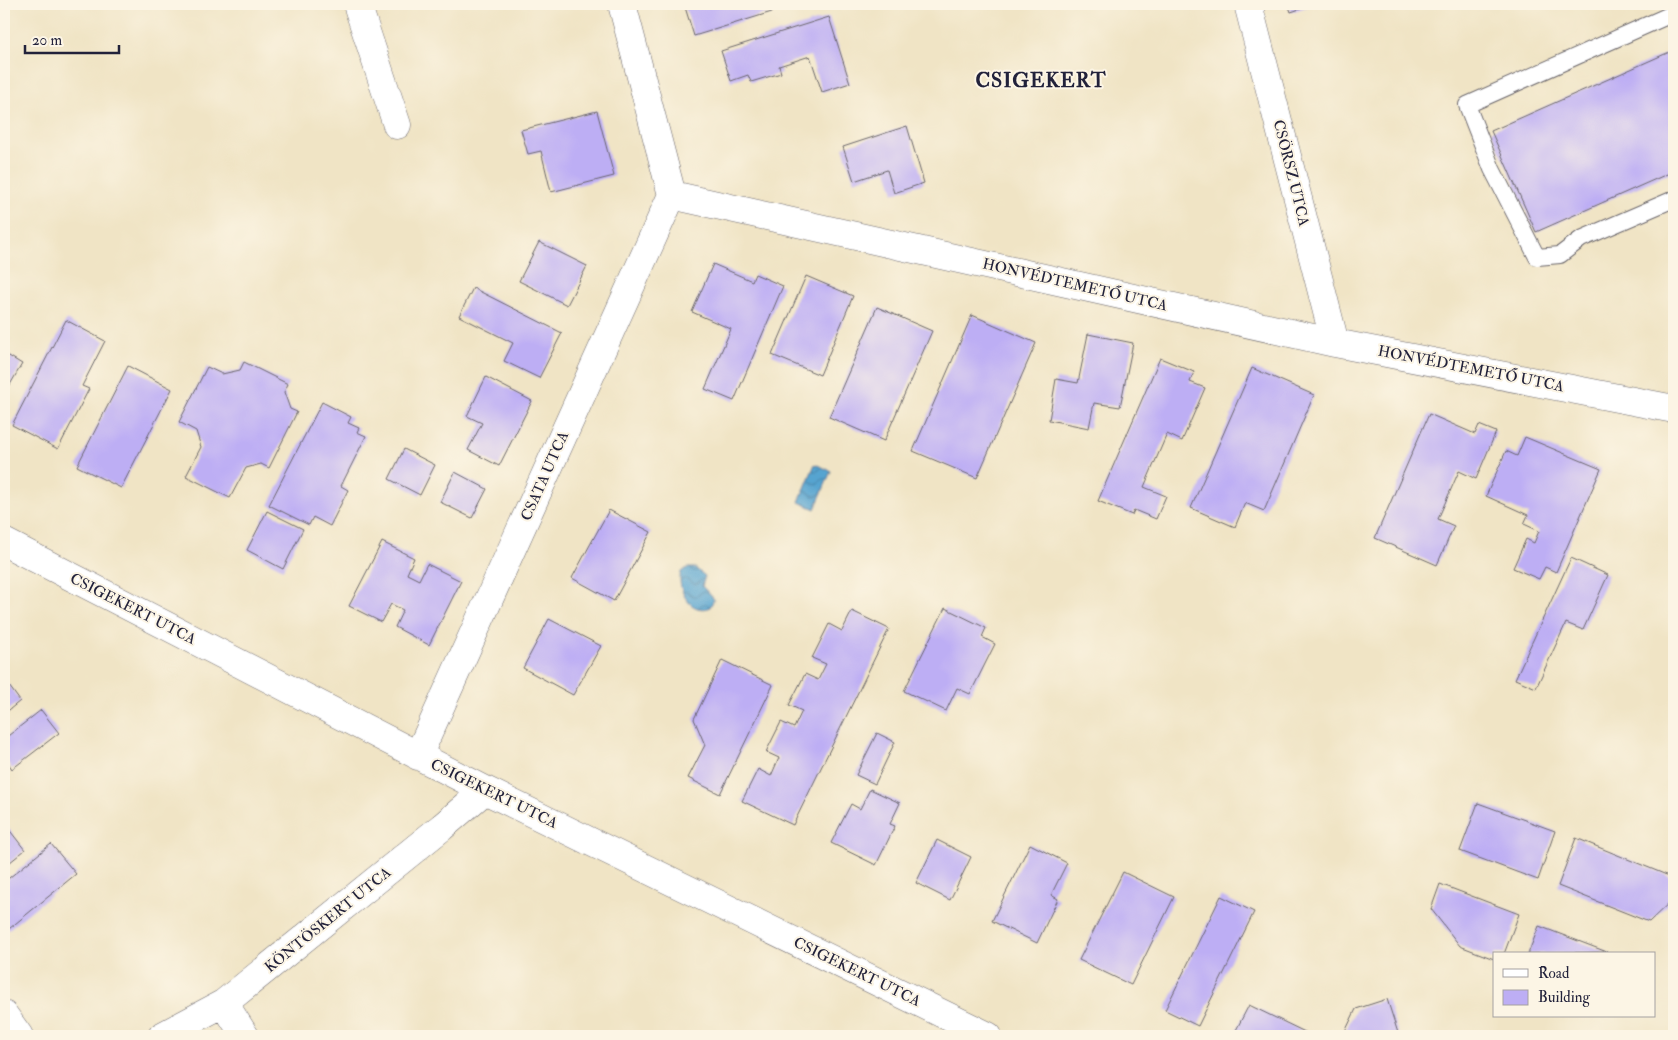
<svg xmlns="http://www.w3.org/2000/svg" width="1678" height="1040" font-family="'IM FELL Double Pica',serif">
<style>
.water{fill:url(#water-waves);stroke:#3c6386}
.building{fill:#bdaef4}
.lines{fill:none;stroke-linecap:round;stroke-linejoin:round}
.lane-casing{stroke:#6a666b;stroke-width:18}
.street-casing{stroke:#6a666b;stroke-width:29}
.lane{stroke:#fff;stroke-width:16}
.street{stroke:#fff;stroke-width:28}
.labels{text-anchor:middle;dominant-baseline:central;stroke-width:4;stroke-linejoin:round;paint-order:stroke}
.street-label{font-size:15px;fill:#22223b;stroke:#fcf5e5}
.district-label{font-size:20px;font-weight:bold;letter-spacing:1px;fill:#22223b;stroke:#fcf5e5}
</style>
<defs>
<pattern id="water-waves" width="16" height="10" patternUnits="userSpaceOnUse" patternTransform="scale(1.25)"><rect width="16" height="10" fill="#57a4d0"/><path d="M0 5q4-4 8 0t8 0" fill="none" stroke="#4885aa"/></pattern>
</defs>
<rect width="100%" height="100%" fill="#fcf5e5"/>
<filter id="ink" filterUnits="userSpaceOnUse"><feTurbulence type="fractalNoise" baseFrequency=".02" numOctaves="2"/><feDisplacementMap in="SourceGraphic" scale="10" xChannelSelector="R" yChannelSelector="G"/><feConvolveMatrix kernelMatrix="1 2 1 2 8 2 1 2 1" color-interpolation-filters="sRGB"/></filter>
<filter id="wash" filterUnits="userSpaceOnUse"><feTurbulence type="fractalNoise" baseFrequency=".0096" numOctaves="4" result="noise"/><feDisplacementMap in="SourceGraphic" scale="20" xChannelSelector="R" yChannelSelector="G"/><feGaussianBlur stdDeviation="1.12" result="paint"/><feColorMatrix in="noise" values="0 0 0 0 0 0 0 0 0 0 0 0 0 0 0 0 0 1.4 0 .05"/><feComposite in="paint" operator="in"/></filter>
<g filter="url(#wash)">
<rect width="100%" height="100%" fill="#f0e4c5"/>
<!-- water -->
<path class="water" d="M815,464L831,471L815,509L799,502Z
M687,568H695L705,576L702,586L714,599L710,607C690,616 676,588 681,572Z"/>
<g id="blocks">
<!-- building -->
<path class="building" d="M684,4H773L775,11L694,36Z
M1288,4H1315L1291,12Z
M829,17L850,83L822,92L810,56L779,66L781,73L751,82L748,75L731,81L721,51Z
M1674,50V171L1536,232L1491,131Z
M597,111L614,176L551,192L541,151L528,154L521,130Z
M907,126L924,183L894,193L887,170L854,181L843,147Z
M539,242L587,266L567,305L519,281Z
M713,264L752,281L755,274L783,286L734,401L705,389L731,329L692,312Z
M806,276L853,296L820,375L772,355Z
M473,288L562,333L539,378L504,361L513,343L459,316Z
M877,307L932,331L884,441L829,417Z
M972,315L1036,343L977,478L913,451Z
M66,320L105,341L82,386L89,389L58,449L12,425Z
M1088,334L1133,343L1120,407L1094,403L1089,428L1049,420L1056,379L1078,383Z
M4,353L22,364L4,395Z
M1160,358L1194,372L1190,382L1205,388L1182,441L1167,434L1144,487L1166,496L1156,519L1134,510L1132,515L1098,501Z
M244,362L288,384L284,392L290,409L297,412L269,468L261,464L246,468L230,498L186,476L201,447L196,431L179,422L207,367L222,374L240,370Z
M128,366L172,389L121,488L77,466Z
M1252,368L1314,395L1264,511L1245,503L1235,527L1191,508Z
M486,377L532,401L499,466L468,450L482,423L467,416Z
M322,402L351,417L348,423L359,428L357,432L366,436L341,486L348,490L330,526L313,517L309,525L269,505Z
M1429,414L1475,434L1479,425L1496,432L1476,479L1459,471L1438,519L1454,526L1437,565L1375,538Z
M1525,437L1601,469L1556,572L1545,567L1539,579L1513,568L1526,539L1534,543L1539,531L1524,524L1528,515L1486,496L1506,451L1517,456Z
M404,449L435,465L420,495L389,479Z
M455,472L487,489L472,518L440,502Z
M609,510L651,532L614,601L572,578Z
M267,511L303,529L283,569L247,550Z
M382,542L414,558L407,574L419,580L427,564L461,581L429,645L395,627L403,610L391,604L381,622L349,606Z
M1571,558L1608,575L1583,630L1566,623L1536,688L1515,679Z
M945,608L986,628L982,637L995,644L970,694L957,688L946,711L904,691Z
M852,611L889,629L793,825L742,801L758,769L771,776L779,758L766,752L781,722L794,728L802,711L789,705L805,674L818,680L826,664L812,658L829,624L842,631Z
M549,619L601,646L573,695L523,668Z
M722,660L773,685L720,794L688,778L705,745L694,719Z
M4,679L20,701L4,714Z
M41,710L59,733L12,769L4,757V739Z
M877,733L895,742L875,784L856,775Z
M870,789L900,803L890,824L895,826L876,865L831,843L851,804L860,809Z
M1478,803L1555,831L1538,880L1460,851Z
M4,823L25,850L4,867Z
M1576,838L1674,878V898L1649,922L1558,886Z
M937,840L971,857L950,900L916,883Z
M51,844L76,874L4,933V882Z
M1030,844L1067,863L1051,895L1058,899L1037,943L992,921Z
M1123,872L1174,897L1131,985L1079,960Z
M1440,884L1519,914L1504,954H1494V959L1460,946L1431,909Z
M1221,896L1254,912L1198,1026L1165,1010Z
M1539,926L1607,952L1528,954Z
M1387,999L1399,1036H1343L1356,1009Z
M1249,1005L1307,1033L1305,1036H1233Z"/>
</g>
</g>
<g filter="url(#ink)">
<use href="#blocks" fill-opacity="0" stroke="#6a666b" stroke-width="1"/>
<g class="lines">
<defs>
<path id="lane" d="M1674,13L1467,105L1492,169L1537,257L1560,255L1581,239L1674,199"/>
<path id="street" d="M357,4L397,125
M622,4L672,195L1335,343L1674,409
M1248,4L1335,343
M4,542L485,790L988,1036
M418,756L672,195
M224,1003L245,1036
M4,1015L19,1036
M162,1036L224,1003L442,827L485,790"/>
</defs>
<!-- lane casing -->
<use href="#lane" class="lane-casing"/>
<!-- street casing -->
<use href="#street" class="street-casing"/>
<!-- lane -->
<use href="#lane" class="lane"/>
<!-- street -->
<use href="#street" class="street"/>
</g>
</g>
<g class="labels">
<!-- street labels -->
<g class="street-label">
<text transform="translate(1291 173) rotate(76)">CSÖRSZ UTCA</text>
<text transform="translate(1075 285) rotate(13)">HONVÉDTEMETŐ UTCA</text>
<text transform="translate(1471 369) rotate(11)">HONVÉDTEMETŐ UTCA</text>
<text transform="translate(545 476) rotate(-66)">CSATA UTCA</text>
<text transform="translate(133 609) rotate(27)">CSIGEKERT UTCA</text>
<text transform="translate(494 794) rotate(26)">CSIGEKERT UTCA</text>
<text transform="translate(328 920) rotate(-39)">KÖNTÖSKERT UTCA</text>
<text transform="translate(857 972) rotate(26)">CSIGEKERT UTCA</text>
</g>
<!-- district labels -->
<g class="district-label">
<text x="1041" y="80">CSIGEKERT</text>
</g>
</g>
<!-- margin -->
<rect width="1678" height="1040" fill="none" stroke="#fcf5e5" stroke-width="20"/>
<!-- legend -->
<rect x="1493" y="952" width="162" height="65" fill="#fcf5e5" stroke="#a5a1a1"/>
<rect x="1503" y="969" width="25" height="8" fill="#ffffff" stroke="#a5a1a1"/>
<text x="1538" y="978" font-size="15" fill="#22223b">Road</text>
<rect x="1503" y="990" width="25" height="15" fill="#bdaef4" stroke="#a5a1a1"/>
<text x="1538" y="1002" font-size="15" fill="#22223b">Building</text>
<!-- scale -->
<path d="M25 45v8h94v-8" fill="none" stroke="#22223b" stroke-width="2.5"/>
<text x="32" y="45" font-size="15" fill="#22223b" stroke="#fcf5e5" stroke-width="4" paint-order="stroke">20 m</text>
</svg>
